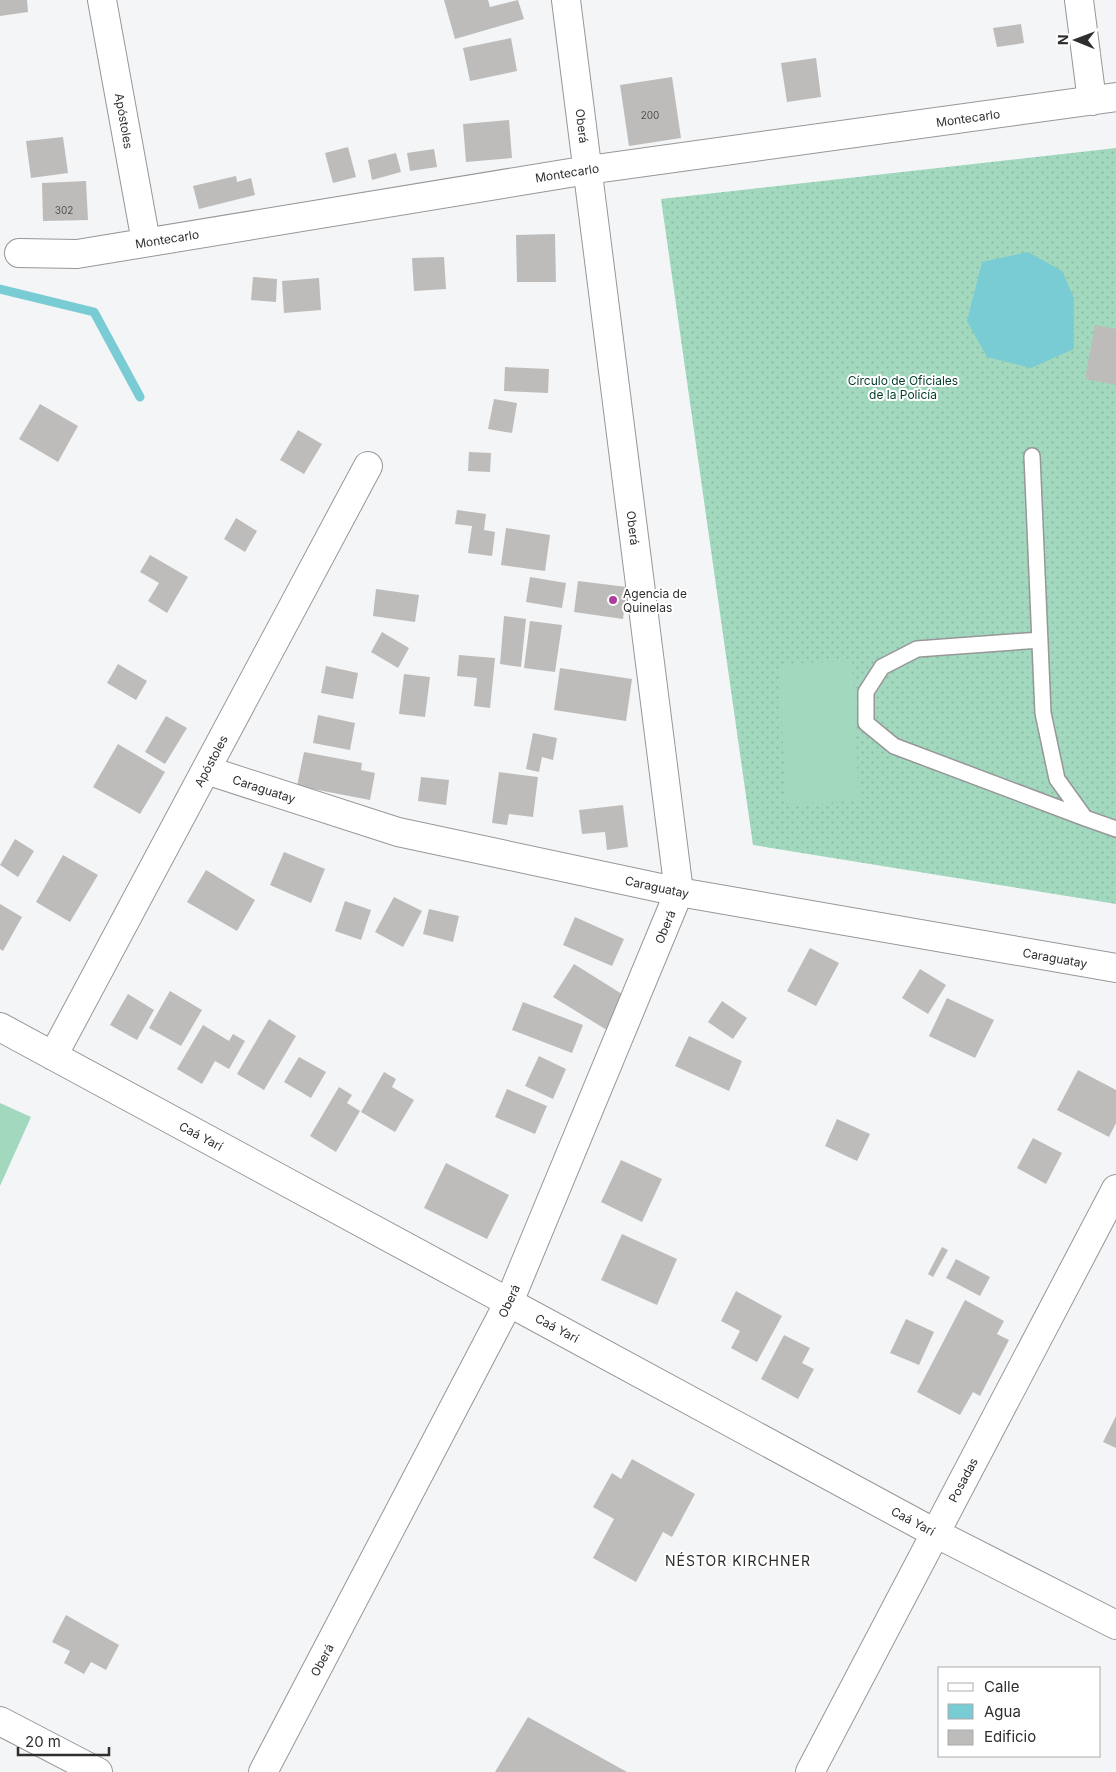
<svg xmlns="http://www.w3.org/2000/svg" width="1116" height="1772" font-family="Inter,sans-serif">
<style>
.grass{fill:url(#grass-dots)}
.garden{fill:#a1d8be}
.water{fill:#7accd4}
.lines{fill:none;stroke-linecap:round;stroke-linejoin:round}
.stream{stroke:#7accd4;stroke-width:9}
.building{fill:#bebcbb}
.service-casing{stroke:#979799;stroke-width:18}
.minor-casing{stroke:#979799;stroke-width:30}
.service{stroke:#fff;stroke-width:15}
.minor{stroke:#fff;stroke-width:28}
.poi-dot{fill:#ae3e9a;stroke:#fff;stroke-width:2}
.labels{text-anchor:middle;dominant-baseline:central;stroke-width:4;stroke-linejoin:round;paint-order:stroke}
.number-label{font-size:10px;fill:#525252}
.street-label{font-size:12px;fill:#2e2e2f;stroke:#fff}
.park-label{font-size:12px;fill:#003b27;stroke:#fff}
.poi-label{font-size:12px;fill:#2e2e2f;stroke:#fff;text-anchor:start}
.neighbourhood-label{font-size:14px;letter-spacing:1px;fill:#2e2e2f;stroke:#fff}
</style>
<defs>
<pattern id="grass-dots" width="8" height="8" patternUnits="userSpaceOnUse" patternTransform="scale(1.25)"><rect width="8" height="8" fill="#a1d8be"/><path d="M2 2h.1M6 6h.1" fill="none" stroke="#8bbaa4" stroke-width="1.8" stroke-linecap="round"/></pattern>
</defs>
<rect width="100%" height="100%" fill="#f4f5f6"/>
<!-- grass -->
<path class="grass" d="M1116,148V904L753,845L661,199Z"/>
<!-- garden -->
<path class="garden" d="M852,661L859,801L786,805L779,664Z
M0,1103L31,1117L0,1186Z"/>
<!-- water -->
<path class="water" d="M1028,252L1062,271L1074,298V349L1031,368L987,357L967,321L982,262Z"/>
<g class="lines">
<!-- stream -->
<path class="stream" d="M0,289L94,312L140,397"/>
</g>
<!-- building -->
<path class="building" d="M0,0H27L28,12L0,16Z
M444,0H488L490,7L518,0L524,19L455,39Z
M1021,24L1024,43L997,47L993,28Z
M511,38L517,71L470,81L463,48Z
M816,58L821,97L787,102L781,63Z
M672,77L681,138L629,146L620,85Z
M509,120L512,158L466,162L463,124Z
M63,137L68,173L31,178L26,141Z
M348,147L356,177L333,183L325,153Z
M434,149L437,167L410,171L407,153Z
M396,153L401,172L372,180L368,160Z
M236,176L237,182L251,178L255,195L199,209L193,186Z
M86,181L88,220L43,221L42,183Z
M555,234L556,282H517L516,235Z
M444,257L446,289L414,291L412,258Z
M253,277L277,279L276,302L251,300Z
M319,278L321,310L284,313L282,281Z
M1095,325L1116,329V385L1085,379Z
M505,367L549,369L548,393L504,391Z
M494,399L517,403L512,433L488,429Z
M40,404L78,426L58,462L19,439Z
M298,430L322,444L304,474L280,460Z
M469,452L491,453L490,472L468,471Z
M457,510L486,514L484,530L495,532L492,556L468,553L472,526L455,524Z
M236,518L257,531L245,552L224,539Z
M506,528L550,535L545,571L501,565Z
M150,555L188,577L167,613L148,601L159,583L140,572Z
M530,577L566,583L562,608L526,602Z
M578,581L627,587L623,619L574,612Z
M376,589L419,595L415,622L373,616Z
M504,616L526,619L521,667L500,664Z
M530,621L562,625L555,672L524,668Z
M382,632L409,648L398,668L371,652Z
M459,655L495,658L490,708L474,706L477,678L457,676Z
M118,664L147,681L136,700L107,683Z
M326,666L358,673L353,699L321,693Z
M560,668L632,679L626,721L554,710Z
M404,674L430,677L425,717L399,714Z
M318,715L355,723L350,750L313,743Z
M166,716L187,728L165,764L145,752Z
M533,733L557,738L553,760L542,757L539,772L526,769Z
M118,744L165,772L140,814L93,787Z
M304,752L362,763L361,770L375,773L370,800L297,786Z
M499,772L538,777L533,817L509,814L507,825L492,823Z
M421,777L449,780L446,805L418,801Z
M623,805L628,847L607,850L605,832L582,834L579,810Z
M15,839L34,851L18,877L0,865Z
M284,852L325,869L311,903L270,885Z
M63,855L98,875L70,922L36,902Z
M206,870L255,900L237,931L187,902Z
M394,897L422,911L403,947L375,932Z
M345,901L371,910L361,940L335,931Z
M0,904L22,917L3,951L0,949Z
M429,909L459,916L453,942L423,934Z
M575,917L624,939L612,966L563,945Z
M810,948L839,963L816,1006L787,991Z
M574,964L630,999L610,1032L553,997Z
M920,969L946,985L928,1014L902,998Z
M170,991L202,1010L181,1046L149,1028Z
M128,994L154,1010L137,1040L110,1025Z
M947,998L994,1020L975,1058L929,1036Z
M722,1001L747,1018L733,1039L708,1022Z
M523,1002L583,1025L572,1053L512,1030Z
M269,1019L296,1036L264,1090L237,1074Z
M203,1025L229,1041L233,1034L245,1041L229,1069L215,1061L202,1084L177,1069Z
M689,1036L742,1061L729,1091L675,1066Z
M539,1056L566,1069L553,1099L525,1086Z
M299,1057L326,1072L311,1098L284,1082Z
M1078,1070L1116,1090V1123L1109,1137L1057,1110Z
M384,1072L396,1079L392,1087L414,1100L395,1132L361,1112Z
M339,1087L352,1095L347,1103L360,1111L336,1152L310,1136Z
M507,1089L547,1106L535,1134L495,1117Z
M837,1119L870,1134L857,1161L825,1146Z
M1033,1138L1062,1153L1046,1184L1017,1168Z
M621,1160L662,1179L642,1222L601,1202Z
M446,1163L509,1195L487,1239L424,1208Z
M622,1234L677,1259L657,1305L601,1280Z
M942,1247L948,1250L933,1277L928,1274Z
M956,1259L990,1277L980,1296L946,1278Z
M736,1291L782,1316L757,1362L731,1348L740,1331L721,1321Z
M965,1300L1004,1321L997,1334L1009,1340L980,1396L973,1392L960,1415L917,1392Z
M906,1319L934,1332L919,1365L890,1353Z
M784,1335L810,1348L802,1363L814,1369L798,1399L761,1379Z
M1116,1416V1448L1103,1442Z
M632,1459L695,1494L672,1537L663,1532L636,1582L593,1558L614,1519L593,1507L612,1473L621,1479Z
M66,1615L119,1645L106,1670L91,1662L84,1674L64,1663L70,1651L52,1642Z
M528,1717L627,1772H495Z"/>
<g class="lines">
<defs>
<path id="service" d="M1032,456L1043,713L1057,779L1085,818L1116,829
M1040,640L917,649L882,667L866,692V723L894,746L1085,818"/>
<path id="minor" d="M102,0L146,242
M1079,0L1092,101
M19,253L77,254L588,170L1116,97
M206,770L398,832L679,892L1116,968
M0,1027L935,1533L1116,1625
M53,1056L368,466
M0,1721L98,1772
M263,1772L509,1302L679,892L566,0
M810,1772L1116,1189"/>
</defs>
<!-- service casing -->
<use href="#service" class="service-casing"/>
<!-- minor casing -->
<use href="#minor" class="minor-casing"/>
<!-- service -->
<use href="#service" class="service"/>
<!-- minor -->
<use href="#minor" class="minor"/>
</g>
<!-- markers -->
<circle class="poi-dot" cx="613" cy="600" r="5"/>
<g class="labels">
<!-- number labels -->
<g class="number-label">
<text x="650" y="115">200</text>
<text x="64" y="210">302</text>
</g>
<!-- street labels -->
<g class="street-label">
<text transform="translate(968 118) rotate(-8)">Montecarlo</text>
<text transform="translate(124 121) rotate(80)">Apóstoles</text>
<text transform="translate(582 126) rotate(83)">Oberá</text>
<text transform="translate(567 173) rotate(-9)">Montecarlo</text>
<text transform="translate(167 239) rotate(-9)">Montecarlo</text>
<text transform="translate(633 528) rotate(83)">Oberá</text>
<text transform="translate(211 761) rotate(-62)">Apóstoles</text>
<text transform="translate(264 789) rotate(18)">Caraguatay</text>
<text transform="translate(657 887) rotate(12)">Caraguatay</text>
<text transform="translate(665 927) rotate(-68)">Oberá</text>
<text transform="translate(1055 958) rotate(10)">Caraguatay</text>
<text transform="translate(201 1136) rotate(28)">Caá Yarí</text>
<text transform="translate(509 1301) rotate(-65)">Oberá</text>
<text transform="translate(557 1328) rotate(28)">Caá Yarí</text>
<text transform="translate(963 1480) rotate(-62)">Posadas</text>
<text transform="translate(913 1521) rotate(28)">Caá Yarí</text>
<text transform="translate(322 1660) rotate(-62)">Oberá</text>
</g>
<!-- park labels -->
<g class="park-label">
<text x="903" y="380">Círculo de Oficiales<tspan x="903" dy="14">de la Policía</tspan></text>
</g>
<!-- poi labels -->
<g class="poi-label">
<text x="623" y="593">Agencia de<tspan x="623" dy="14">Quinelas</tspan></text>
</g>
<!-- neighbourhood labels -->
<g class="neighbourhood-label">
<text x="738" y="1560">NÉSTOR KIRCHNER</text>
</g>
</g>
<!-- legend -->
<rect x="938" y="1667" width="162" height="90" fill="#ffffff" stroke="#ababac"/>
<rect x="948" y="1683" width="25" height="8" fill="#ffffff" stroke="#ababac"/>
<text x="984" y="1692" font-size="15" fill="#2e2e2f">Calle</text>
<rect x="948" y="1704" width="25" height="15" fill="#7accd4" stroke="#ababac"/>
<text x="984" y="1717" font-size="15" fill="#2e2e2f">Agua</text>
<rect x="948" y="1730" width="25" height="15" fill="#bebcbb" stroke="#ababac"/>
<text x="984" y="1742" font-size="15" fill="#2e2e2f">Edificio</text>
<!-- north arrow -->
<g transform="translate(1076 40) rotate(271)" stroke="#ffffff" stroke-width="4" paint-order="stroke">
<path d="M0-4L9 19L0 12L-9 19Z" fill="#2e2e2f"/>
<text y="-8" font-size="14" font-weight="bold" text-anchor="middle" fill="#2e2e2f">N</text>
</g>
<!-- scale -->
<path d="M18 1747v8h91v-8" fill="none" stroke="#2e2e2f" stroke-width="2.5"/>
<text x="25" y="1747" font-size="15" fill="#2e2e2f" stroke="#ffffff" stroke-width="4" paint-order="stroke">20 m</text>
</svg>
